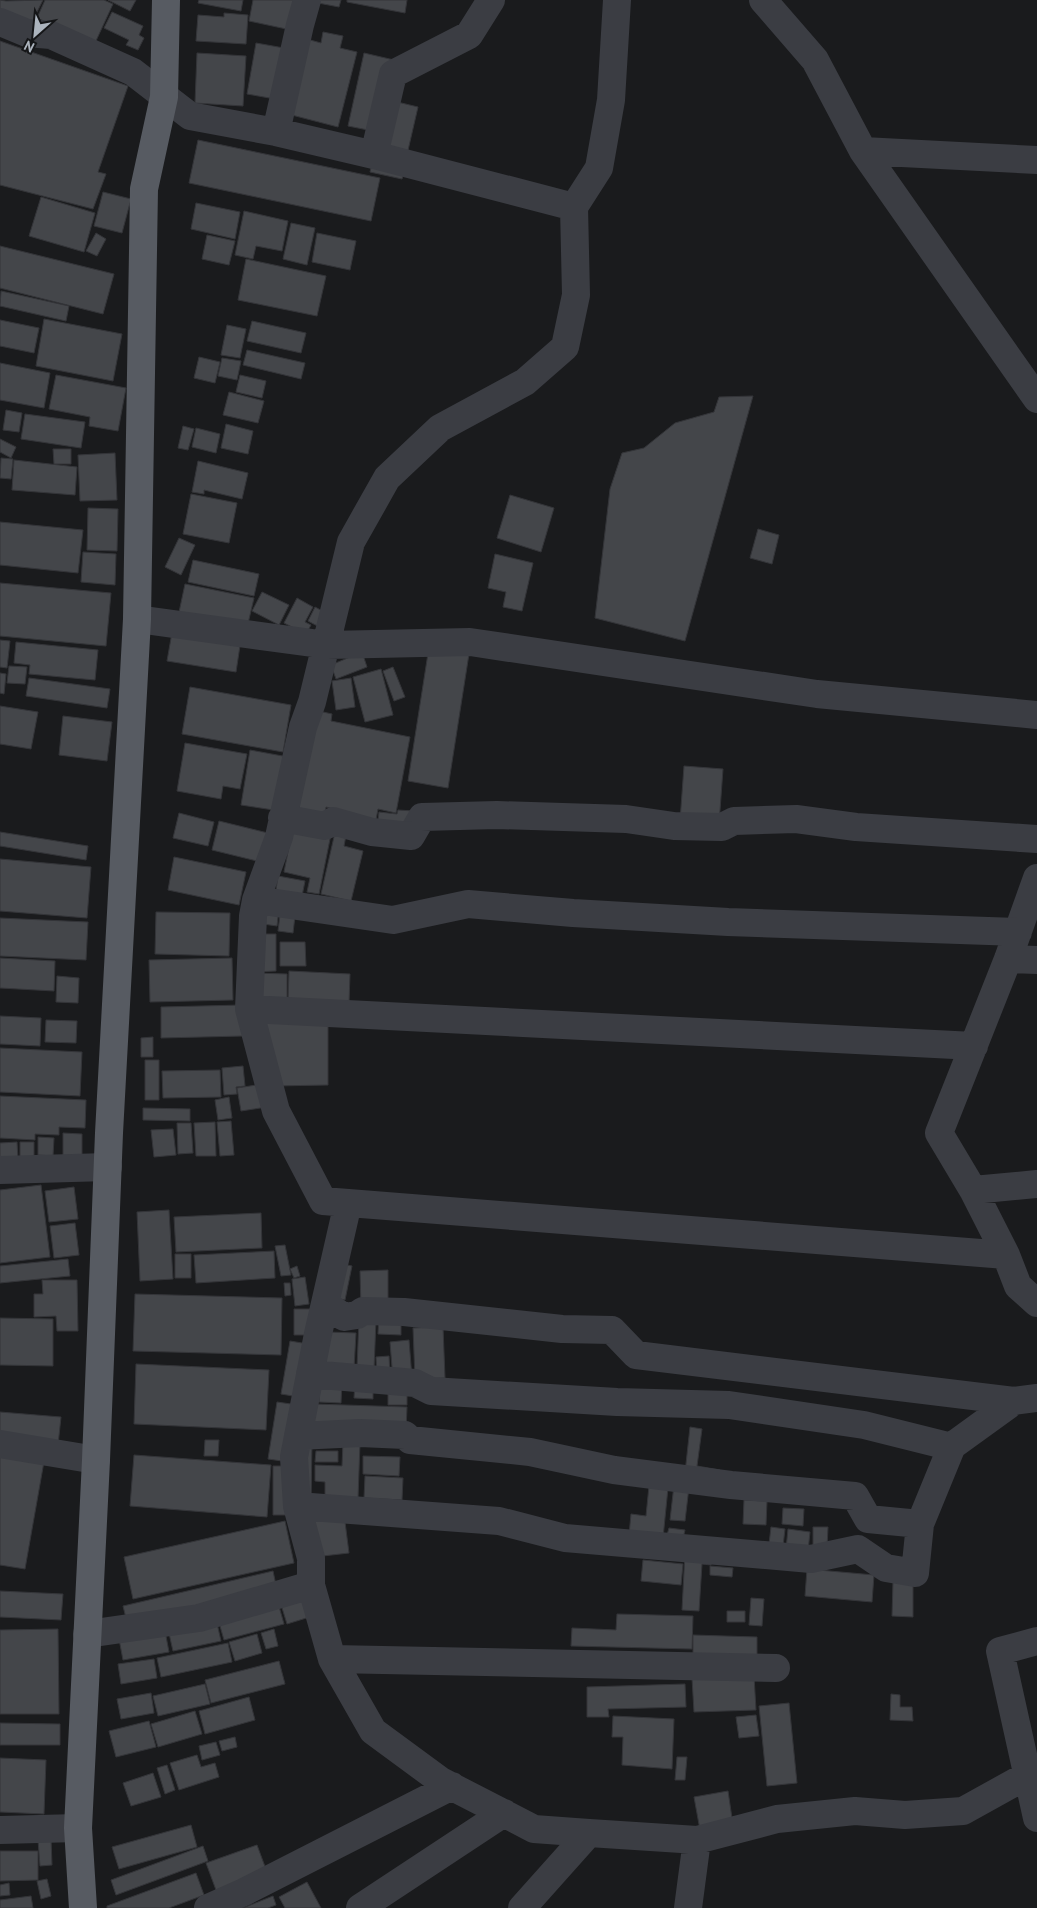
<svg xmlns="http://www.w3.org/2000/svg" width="1037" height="1908" font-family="'PT Sans',sans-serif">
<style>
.building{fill:#44464a;stroke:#343539}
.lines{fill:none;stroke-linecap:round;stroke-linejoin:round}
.minor{stroke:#3b3d43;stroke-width:28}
.major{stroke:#575b62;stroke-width:28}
</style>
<rect width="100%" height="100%" fill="#1a1b1d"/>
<!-- building -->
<path class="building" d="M0,0L6,1L43,0L28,30L0,16Z
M45,0H104L113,4L95,43L37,18Z
M108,0H136L130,11Z
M199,0H243L241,11L198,3Z
M253,0H297L291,30L249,21Z
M313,0H341L339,7L313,2Z
M347,0H407L405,13L347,2Z
M112,12L143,26L139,35L144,38L138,50L126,45L129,40L104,28Z
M224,13L248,15L246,44L196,41L198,15L224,17Z
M323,32L343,36L340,48L357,52L338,127L284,113L303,38L321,43Z
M0,41L128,86L98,172L106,174L93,209L0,185Z
M256,43L284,48L275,99L247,94Z
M197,53L246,56L243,106L195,103Z
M364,53L394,60L378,132L348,126Z
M389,100L418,107L406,159L377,152Z
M198,140L380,178L371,221L189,183Z
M373,160L405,168L402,179L370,172Z
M103,192L131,199L122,233L94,226Z
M41,197L95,213L84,252L29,236Z
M196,203L240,212L235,239L191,229Z
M244,211L288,221L282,251L256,246L253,259L235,255Z
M291,223L315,228L307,265L283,259Z
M96,233L106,239L97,256L86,251Z
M317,233L356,241L350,270L312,262Z
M207,235L235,241L229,265L202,259Z
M0,246L114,274L103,314L0,288Z
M246,259L326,276L317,316L238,300Z
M1,291L69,306L66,321L0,306Z
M44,319L122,334L113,381L36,366Z
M0,320L39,328L34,353L0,346Z
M252,321L306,333L301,353L247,341Z
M227,325L246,329L240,358L221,355Z
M247,350L305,363L301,379L243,365Z
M199,357L220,362L215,383L194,378Z
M222,358L241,361L237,380L218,376Z
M0,363L50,373L44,408L0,400Z
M56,375L126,388L118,431L89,426L90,417L49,409Z
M240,375L266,381L262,398L236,392Z
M229,392L264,401L258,423L223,415Z
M753,396L685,641L595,618L610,489L622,453L644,448L675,423L714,412L719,397Z
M6,410L22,413L19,432L3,430Z
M25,414L85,422L81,448L21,439Z
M226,424L253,431L248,454L221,448Z
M183,426L194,429L188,450L178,448Z
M196,428L220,434L216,453L192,447Z
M0,439L16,447L11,458L0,452Z
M53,449H71V464H54Z
M115,453L117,500L80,501L78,455Z
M1,458L13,459L11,479L0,478Z
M14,460L77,467L75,495L12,490Z
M198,461L248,473L242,499L204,490V494L192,492Z
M191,494L237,503L229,543L183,534Z
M510,495L554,508L541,552L497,538Z
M88,508L118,509L117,551L87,550Z
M0,522L83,530L78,573L0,565Z
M758,529L779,535L772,564L750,558Z
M179,538L195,545L181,575L165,567Z
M83,552L116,554L115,585L81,582Z
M495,554L533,563L522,611L503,607L506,592L488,588Z
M193,560L259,574L254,596L188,582Z
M0,583L111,593L106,646L0,636Z
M185,584L254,598L246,632L178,617Z
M262,592L289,605L279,625L252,611Z
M297,598L313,607L305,622L311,625L306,634L284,623Z
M315,607L330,615L323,629L308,621Z
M173,627L241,639L236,672L167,661Z
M0,640L10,641L7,668L0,667Z
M16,642L98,650L95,680L29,674L30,665L14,663Z
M429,647L469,654L448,788L408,781Z
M362,652L367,667L336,679L331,665Z
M9,666L27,667L25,684L7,683Z
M393,667L405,697L394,701L383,671Z
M381,669L393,715L365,722L353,677Z
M0,673L6,674L4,694L0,693Z
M29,678L110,689L107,708L26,696Z
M351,678L355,707L336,710L332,681Z
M190,687L291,705L283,752L182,734Z
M0,706L38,712L31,749L0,744Z
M314,710L332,714L331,721L410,737L396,813L378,809L375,825L338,810L326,807L324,822L294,816Z
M63,716L112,722L107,761L59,755Z
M185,743L247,754L240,789L223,786L221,799L177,791Z
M250,750L288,757L280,811L241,805Z
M684,766L723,769L719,824L680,821Z
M398,810L414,811L412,833L377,829L379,812L397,814Z
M179,813L214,822L208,846L173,838Z
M219,821L272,834L265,863L212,850Z
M294,822L332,829L319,894L307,892L310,878L284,872Z
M336,828L347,830L344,846L363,851L351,901L321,894Z
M0,832L88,846L86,860L0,846Z
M174,857L246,872L239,905L168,890Z
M0,859L91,867L87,918L0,911Z
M278,876L305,881L301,901L275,897Z
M258,905L279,908L277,926L256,923Z
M156,912L230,913L229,956L155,954Z
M280,915L295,916L293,933L278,931Z
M0,918L88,922L86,960L0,956Z
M254,934H276V971L254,972Z
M280,942H305L306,966H280Z
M0,958L55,961L54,991L0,988Z
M232,958L233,1000L150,1002L149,960Z
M289,971L350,974L349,1003L288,1001Z
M255,973L287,974V998H254Z
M57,976L79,978L78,1003L56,1002Z
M242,1005L243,1036L161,1038V1007Z
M0,1016L41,1018L40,1046L0,1044Z
M328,1018V1085L273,1086L260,1019Z
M46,1020L77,1021L76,1043L45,1042Z
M153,1037V1057H141V1038Z
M0,1048L82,1052L80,1096L0,1092Z
M145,1060H159V1100H145Z
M243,1066L245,1086L236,1087L237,1094L224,1095L222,1068Z
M220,1070L221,1097L163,1098L162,1071Z
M263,1084L267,1107L241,1111L237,1088Z
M0,1096L86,1100L85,1128L59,1127V1135L35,1134V1140L0,1138Z
M229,1097L232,1118L218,1120L215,1100Z
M143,1108L190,1109V1121L143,1120Z
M231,1121L234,1155L220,1156L217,1122Z
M215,1122L216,1156H196L194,1123Z
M177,1123H191L193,1153L178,1154Z
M173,1129L176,1155L154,1157L151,1130Z
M63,1133L82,1134V1158H63Z
M38,1137L54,1138L53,1156L38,1155Z
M17,1142L18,1160L0,1161V1143Z
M20,1142H34V1161H20Z
M41,1185L50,1257L0,1263V1190Z
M74,1187L78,1219L49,1222L45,1191Z
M169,1210L173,1279L140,1281L137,1212Z
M261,1213L262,1248L176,1252L174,1217Z
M75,1223L79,1255L54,1258L50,1226Z
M285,1245L291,1275L281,1276L275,1246Z
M274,1251L275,1278L196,1283L194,1255Z
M175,1254H191V1278H175Z
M68,1259L70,1276L0,1283V1266Z
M337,1263L352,1266L345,1300L330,1297Z
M297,1266L300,1276L294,1278L290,1269Z
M388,1270V1307L361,1308L360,1271Z
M305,1277L309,1304L295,1306L292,1279Z
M42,1280H77L78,1331H57L56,1316L34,1317V1294H43Z
M284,1283H290L291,1295L285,1296Z
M135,1294L282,1298L281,1355L133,1351Z
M294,1309H313V1335H294Z
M379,1312L401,1313V1335L378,1334Z
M0,1318L53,1319V1366L0,1365Z
M359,1319L376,1320L374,1369L357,1368Z
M443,1327L445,1378L415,1379L413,1328Z
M328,1332L356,1333L354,1368L326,1366Z
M409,1340L412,1378L393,1380L390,1342Z
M290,1341L308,1344L299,1397L281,1394Z
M389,1356L390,1376H377L376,1357Z
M136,1364L269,1370L266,1430L134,1424Z
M320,1379L342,1381L341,1403L319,1402Z
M355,1382L373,1383V1399L354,1398Z
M388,1385H407V1405H388Z
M277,1402L298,1405L289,1462L268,1459Z
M314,1404L407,1407L406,1431L313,1428Z
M0,1412L61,1417L58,1445L0,1439Z
M690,1427L702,1429L697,1466L720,1470V1477L685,1473Z
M205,1440H219L218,1456H204Z
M312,1442L311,1503H302L303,1443Z
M343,1442L360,1443L358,1498L325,1497V1482L315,1481V1465L342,1466Z
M0,1448L45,1456L25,1569L0,1565Z
M316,1451H338V1462H315Z
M134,1455L271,1465L267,1517L130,1506Z
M363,1456L400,1457L399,1476L363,1474Z
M273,1466H289L290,1515H273Z
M365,1476L403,1478L402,1500L364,1498Z
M674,1485L689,1487L685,1521L670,1520Z
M649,1486L668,1488L663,1538L629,1535L631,1514L646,1516Z
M744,1500L767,1501L766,1525L743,1524Z
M783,1508L804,1509L803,1526L782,1524Z
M344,1514L349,1553L314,1557L310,1518Z
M285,1521L294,1563L133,1599L124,1557Z
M771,1527L785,1529L783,1546L769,1544Z
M813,1527H828L827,1548L813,1547Z
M669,1528L685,1530L683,1538L667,1535Z
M788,1529L810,1532L808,1551L786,1549Z
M685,1553L712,1555L711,1565L702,1564L699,1611L682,1610Z
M643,1560L683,1564L681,1585L641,1581Z
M710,1566L733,1568L732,1577L710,1575Z
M807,1569L874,1575L872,1602L805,1596Z
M273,1571L277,1590L128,1626L123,1606Z
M893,1582L913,1583V1617L892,1616Z
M308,1589L316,1615L287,1624L279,1598Z
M0,1591L63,1594L61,1620L0,1617Z
M751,1598L764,1599L762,1626L749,1625Z
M278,1603L284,1624L224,1640L218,1619Z
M727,1611H745V1622H727Z
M617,1614L693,1616L692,1649L571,1646L572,1628L616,1630Z
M216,1619L221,1641L173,1651L168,1629Z
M58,1629L59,1714H0V1630Z
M274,1629L278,1646L266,1649L261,1633Z
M165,1631L169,1652L123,1660L119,1639Z
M257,1634L262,1653L235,1661L229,1642Z
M693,1635L757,1637V1658L693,1656Z
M228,1643L232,1662L161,1677L157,1658Z
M154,1659L157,1678L121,1684L118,1664Z
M279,1661L285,1684L211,1703L205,1680Z
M754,1676L756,1710L694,1712L692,1678Z
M205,1684L210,1704L158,1716L153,1696Z
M685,1684L686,1707L608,1709L609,1717H587V1687Z
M151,1693L154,1713L121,1719L117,1699Z
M891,1694L900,1695V1707H912L913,1721L890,1720Z
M249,1697L255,1720L205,1734L199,1711Z
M789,1703L797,1783L767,1786L759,1706Z
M195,1711L202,1734L158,1747L151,1724Z
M756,1715L759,1736L739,1738L736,1717Z
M613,1716L674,1719L672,1769L622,1765L623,1737H612Z
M149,1721L156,1747L116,1757L109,1731Z
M0,1723L60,1724V1745H0Z
M235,1737L237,1747L222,1751L219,1741Z
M216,1742L220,1755L202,1760L199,1746Z
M197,1755L201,1767L215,1763L219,1777L179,1790L170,1763Z
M677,1757H687L685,1780H675Z
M0,1758L46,1760L44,1814L0,1812Z
M167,1765L175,1790L165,1794L157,1768Z
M153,1773L161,1797L131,1806L123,1783Z
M728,1791L733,1825L700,1830L694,1797Z
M191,1825L197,1847L119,1869L112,1847Z
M51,1839L52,1865L40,1866L38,1840Z
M257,1845L267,1872L216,1890L206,1863Z
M203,1846L208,1861L116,1895L111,1880Z
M0,1851H38V1880L0,1881Z
M196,1873L204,1895L169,1908H107V1906Z
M47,1879L51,1896L41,1899L37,1881Z
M307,1882L321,1908H285L279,1897Z
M9,1883L10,1895L0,1896V1885Z
M31,1896L33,1908H0V1900Z
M273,1896L276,1905L268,1908H243Z"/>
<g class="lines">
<!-- minor -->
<path class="minor" d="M617,0L611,100L599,168L574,207L576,295L565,347L525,382L440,428L387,478L351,542L312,702L303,727L279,837L256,900L253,916L249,1009L276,1111L323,1201L1006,1255
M763,0L815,60L863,151L1037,399
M0,22L27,33L51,35L133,72L190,116L276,132L374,155L574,207
M276,132L300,25L307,0
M863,151L1037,160
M374,155L393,74L469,35L491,0
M137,619L327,645L470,642L817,694L1037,715
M282,818L325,826L333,821L372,832L411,836L422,817L497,815L626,819L674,826L722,827L734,821L796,819L856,827L1037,839
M1037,878L1008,959L939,1133L973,1190L1006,1255L1018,1286L1037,1303
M256,900L393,920L468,904L573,913L728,922L1018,932
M1008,959L1037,960
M249,1009L974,1046
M0,1170L108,1167
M973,1190L1037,1184
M348,1203L318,1334L294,1457L297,1506L311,1558V1585L332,1659L373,1731L441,1781L534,1829L589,1833L697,1840L777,1819L855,1811L905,1815L963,1811L1028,1775
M325,1304L344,1317L357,1315L363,1311L404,1312L562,1329L612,1330L636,1355L1014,1401L1037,1398
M310,1374L415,1383L431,1391L617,1402L729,1405L864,1425L948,1446H952
M298,1436L360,1433L405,1435L410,1440L530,1452L614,1470L731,1485L855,1496L868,1519L920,1524
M0,1444L96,1460
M297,1506L499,1521L565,1538L811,1559L858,1549L886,1568L915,1573L920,1524L952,1446L1014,1401
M87,1634L199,1618L311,1585
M1037,1641L1000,1651L1037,1818
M332,1659L776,1668
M0,1830L78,1828
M208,1908L244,1892L452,1786
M360,1908L504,1813
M522,1908L589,1833
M688,1908L697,1840"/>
<!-- major -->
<path class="major" d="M83,1908L78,1828L96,1460L109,1133L137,619L144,189L164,97L166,0"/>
</g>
<!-- north arrow -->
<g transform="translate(35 35) rotate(207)" stroke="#151618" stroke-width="4" paint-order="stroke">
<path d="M0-4L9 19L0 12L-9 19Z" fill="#acb4be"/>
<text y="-8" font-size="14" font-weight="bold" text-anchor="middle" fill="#acb4be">N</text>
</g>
</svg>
